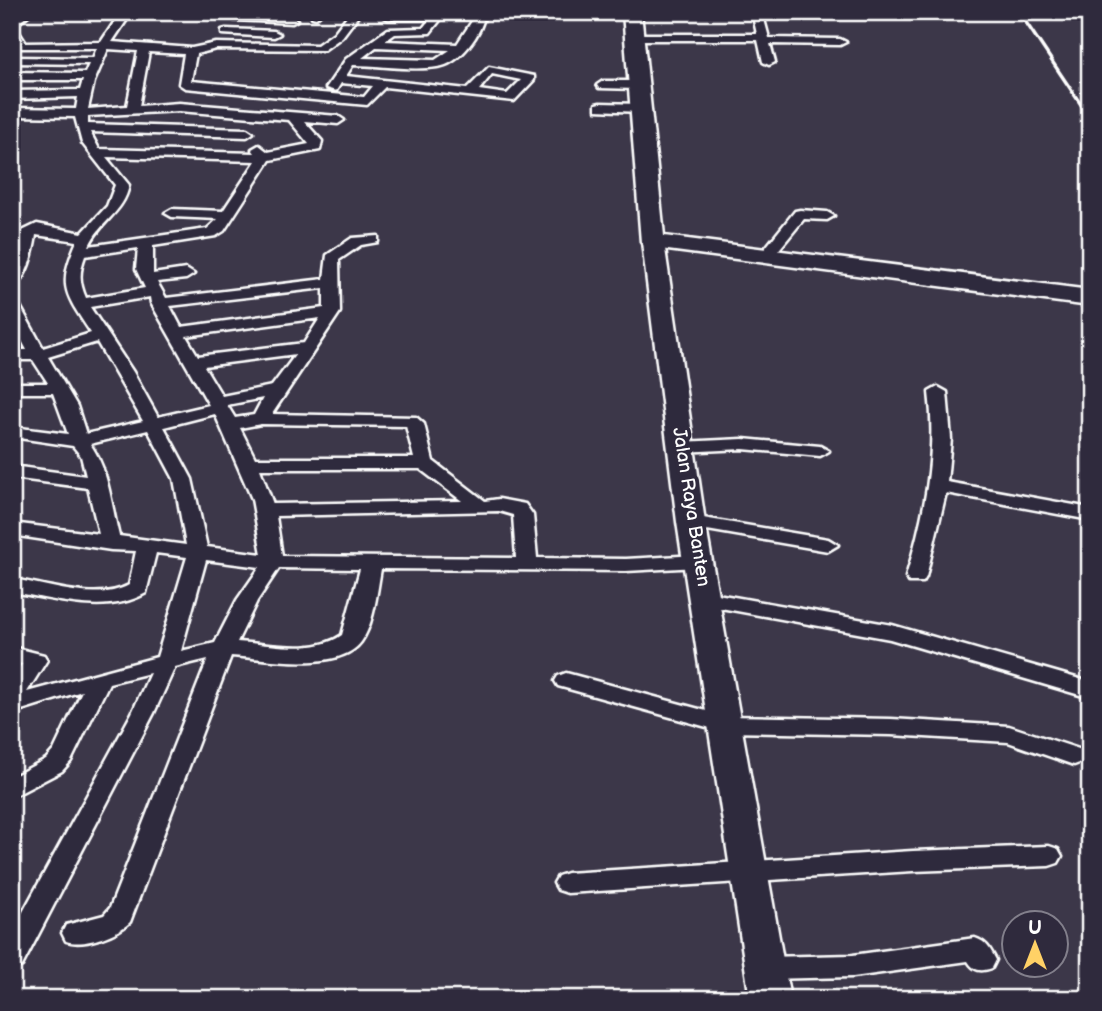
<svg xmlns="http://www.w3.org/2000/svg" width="1102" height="1011" font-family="'Balsamiq Sans',sans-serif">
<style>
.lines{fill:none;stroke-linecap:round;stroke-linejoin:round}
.minor-casing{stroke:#fff;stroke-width:5}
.secondary-casing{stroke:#fff;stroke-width:5}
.primary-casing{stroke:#fff;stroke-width:5}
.minor{fill:#2f2a3d;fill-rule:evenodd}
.secondary{fill:#2f2a3d;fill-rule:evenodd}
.primary{fill:#2f2a3d;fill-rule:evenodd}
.rail{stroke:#fff;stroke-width:3.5}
.labels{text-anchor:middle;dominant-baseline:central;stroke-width:7;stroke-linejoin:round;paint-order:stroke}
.street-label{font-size:19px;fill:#fff;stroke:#2f2a3d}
</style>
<rect width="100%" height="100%" fill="#3c3749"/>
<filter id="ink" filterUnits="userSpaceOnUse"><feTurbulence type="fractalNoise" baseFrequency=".0143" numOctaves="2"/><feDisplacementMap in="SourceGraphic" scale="14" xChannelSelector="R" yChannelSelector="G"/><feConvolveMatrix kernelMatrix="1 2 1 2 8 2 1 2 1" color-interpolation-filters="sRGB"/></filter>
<g filter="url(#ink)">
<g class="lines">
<defs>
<path id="minor" d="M20,12H32L15,26L26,43L101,42L121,12H132L112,42L192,48L216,43L317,45L334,33L350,12H361L342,37L324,50L216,49L196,54L191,81L364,97L373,86L341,83L336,91L326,88L346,59L388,29L423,28L430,19H388L376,12H485C483,32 460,65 437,67C410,71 380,65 353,65L346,76L467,89L489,67L534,76V80L514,101L385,87L367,105L185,88L179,84L184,54L149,52L139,106L179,103L338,116L344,120L338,124L304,121L322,141L320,150L270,160L224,231L216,236L153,246V274L186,269L194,274L186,279L157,282L166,298L324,279L327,255L352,238L378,236V242L361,245L339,260L340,312L272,414L416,417L424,424L433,461L485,501L499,499L525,504L533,515L537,558L626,559L698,555L708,561L698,567L626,571L381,569C377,591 374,624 361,642C338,673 264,658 231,656L130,922C117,935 84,947 66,941L62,933L66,925L104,915L110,908L208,659L175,667L154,713L22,966L12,969V932L132,713L150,673L109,683L71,761L62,771L12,797V777L46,759L54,750L82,691L12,713V680L22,664L12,661V647L44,655L47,660L27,692L157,657L187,557L156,553L146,593C106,616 55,599 12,592V579C46,584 97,603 129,585L136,551L111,550L12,535V523L99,534L88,488L12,478V466L86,476L81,456L73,446L12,437V427L68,434L53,393H12V383H48L33,360H12V350H27L12,322V301L20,306L43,348L91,333C65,293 57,287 77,241L36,235C34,249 27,282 12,287V264L20,243L12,246V236L37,224L82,233L107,206L115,185L82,143L75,117L12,116V108L76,109L78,97L12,99V91L80,90L83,80H12V72L85,73L89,64L12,63V57L93,58L97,48H18L12,39V18ZM474,18L457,44L385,41L395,34L430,33L441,19ZM376,47L450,50L435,60L362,58ZM108,49L138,51L127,106L88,109L94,82ZM492,74L521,80L507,94L479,90ZM179,111L289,120L309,144L268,152L259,145L252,149L255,153L99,149L90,132L247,137L253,133L247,129L88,124V116ZM106,157L256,161L223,211L172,209L165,213L172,217L218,219L207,229L89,246C99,222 124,213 129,185ZM138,248L136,269L145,288L86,298C79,282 79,272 85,256ZM324,288V308L181,327L170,306ZM150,297L151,303L209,405L158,417L133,372L90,307ZM320,318L304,343L198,356L186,336ZM97,342L143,421L86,434L77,406L48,357ZM296,354L272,386L222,396L204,366ZM263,398L254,415L235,418L227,405ZM215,414L252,499L262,554L207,547L192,479L164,427ZM261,424L406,426L414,458H255L240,428ZM148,430L174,479L186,545L119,536C111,505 109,470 90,444ZM260,469H420L462,501L273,504ZM499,511L513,515L516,558L282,556L276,516ZM206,560L260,567L237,600L215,643L181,651ZM279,568L360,569L342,635C314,655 270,644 237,642L257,601Z
M312,12H322L316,18L312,17Z
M752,12H762L769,38L840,39L846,42L840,45L770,44L775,62L769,65L763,62L758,40H634L628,37L634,34H757Z
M238,15L292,17L297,20L292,23L234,20V16Z
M226,29L274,31L280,34L274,37L222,34V30Z
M603,81H638L644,85L638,89L599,88L597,85Z
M600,103L640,104L646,108L640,112L596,110V104Z
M800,210L827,212L834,216L827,220L804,219L772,258H762V252L795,211Z
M938,387L947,392L951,439L947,482L1090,508V520L946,493L926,577L923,582H909L906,577C924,516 937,456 929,392Z
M743,439L820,446L829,451L820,456L743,449L681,452L672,447L681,442Z
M691,516L828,539L838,545L828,551L684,526L681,522Z
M706,592L892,625L1090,682V698L890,639L699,604L696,599L699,594Z
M566,673L725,716L891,719L1009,726L1082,750L1086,756L1082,762L1074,765L1008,742L891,735L725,732L558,686L555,681L558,676Z
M1049,846L1058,849L1062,856L1058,863L1049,866L913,871L567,893L558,890L554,883L558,876L567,873L913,851Z
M975,938C987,942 990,949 996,960L992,968C981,972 974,971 968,961L853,977L765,979L755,976L751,968L755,960L765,957L853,955Z"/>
<path id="secondary" d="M653,236L664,242L705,522L790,999H750L677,522L642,242Z"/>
<path id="primary" d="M623,12H641L664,236L1090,290V306L645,247L641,242Z"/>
</defs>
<!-- minor casing -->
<use href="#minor" class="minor-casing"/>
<!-- secondary casing -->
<use href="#secondary" class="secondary-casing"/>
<!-- primary casing -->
<use href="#primary" class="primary-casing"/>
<!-- minor -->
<use href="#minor" class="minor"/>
<!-- secondary -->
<use href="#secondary" class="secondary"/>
<!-- primary -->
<use href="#primary" class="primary"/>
<!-- rail -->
<path class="rail" d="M1019,12L1090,118"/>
</g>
</g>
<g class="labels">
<!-- street labels -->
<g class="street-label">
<text transform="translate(691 507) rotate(81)">Jalan Raya Banten</text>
</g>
</g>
<!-- margin -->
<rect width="1102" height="1011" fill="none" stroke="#2f2a3d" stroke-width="42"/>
<rect x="21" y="21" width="1060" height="969" fill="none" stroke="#fff" stroke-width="2.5" filter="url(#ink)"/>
<!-- north arrow -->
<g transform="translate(1035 944)"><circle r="33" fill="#2f2a3d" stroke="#827f8b" stroke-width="2"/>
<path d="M0-5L12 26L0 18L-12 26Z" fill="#ffd166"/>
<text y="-10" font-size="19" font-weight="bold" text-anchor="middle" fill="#ffffff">U</text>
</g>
</svg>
